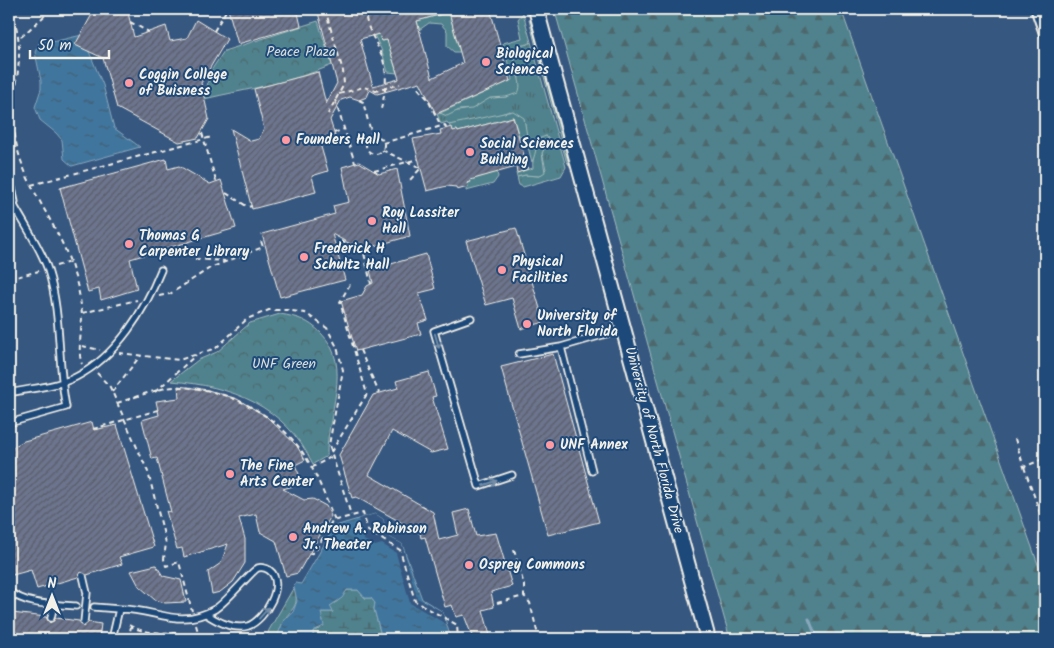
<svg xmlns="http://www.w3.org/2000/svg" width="1054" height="648" font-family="Kalam,sans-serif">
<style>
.grass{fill:url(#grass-tufts);stroke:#a2baba}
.forest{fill:url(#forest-firs);stroke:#a2baba}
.wetland{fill:url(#wetland-marsh);stroke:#a2baba}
.park{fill:url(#park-crowns);stroke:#a2baba}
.garden{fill:#50828d;stroke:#a2baba}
.water{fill:url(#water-ripples);stroke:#88a7bb}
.pier{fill:#365780}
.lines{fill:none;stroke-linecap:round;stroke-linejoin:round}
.stream{stroke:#88a7bb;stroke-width:3}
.building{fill:url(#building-hatch);stroke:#f4f1e8;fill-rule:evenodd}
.service-casing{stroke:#f4f1e8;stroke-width:9}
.minor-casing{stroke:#f4f1e8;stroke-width:15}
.tertiary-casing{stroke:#f4f1e8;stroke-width:18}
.path{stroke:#f4f1e8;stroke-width:2;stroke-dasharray:5 4;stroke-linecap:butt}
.service{stroke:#1f4a7a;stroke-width:5.5}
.minor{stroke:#1f4a7a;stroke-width:11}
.tertiary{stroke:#1f4a7a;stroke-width:14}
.service-bridge-casing{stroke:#f4f1e8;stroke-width:9;stroke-linecap:butt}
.path-bridge{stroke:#f4f1e8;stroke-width:2;stroke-dasharray:5 4;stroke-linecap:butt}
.service-bridge{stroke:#1f4a7a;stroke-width:5.5}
.oneway{stroke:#748da6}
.poi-dot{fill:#ff9aa2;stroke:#1f4a7a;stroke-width:2}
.labels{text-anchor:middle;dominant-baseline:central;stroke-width:4;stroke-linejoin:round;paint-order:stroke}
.park-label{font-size:14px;fill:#dbe0da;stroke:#1f4a7a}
.poi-label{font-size:14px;font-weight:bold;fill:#f4f1e8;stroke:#1f4a7a;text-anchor:start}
.street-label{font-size:14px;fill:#f4f1e8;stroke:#1f4a7a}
</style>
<defs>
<pattern id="grass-tufts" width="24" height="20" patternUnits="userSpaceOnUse" patternTransform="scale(1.25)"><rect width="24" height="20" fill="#50828d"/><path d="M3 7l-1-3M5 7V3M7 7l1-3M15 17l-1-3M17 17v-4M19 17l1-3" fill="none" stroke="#4d686d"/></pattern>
<pattern id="forest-firs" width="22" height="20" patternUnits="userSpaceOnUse" patternTransform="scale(1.25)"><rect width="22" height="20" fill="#50828d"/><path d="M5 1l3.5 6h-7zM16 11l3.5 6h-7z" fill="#4d686d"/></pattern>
<pattern id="wetland-marsh" width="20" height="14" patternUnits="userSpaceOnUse" patternTransform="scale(1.25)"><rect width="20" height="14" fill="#50828d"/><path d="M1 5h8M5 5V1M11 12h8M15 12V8" fill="none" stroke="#4d686d"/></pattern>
<pattern id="park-crowns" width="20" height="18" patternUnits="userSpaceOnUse" patternTransform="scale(1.25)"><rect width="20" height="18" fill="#50828d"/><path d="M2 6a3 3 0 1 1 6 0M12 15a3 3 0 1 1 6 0" fill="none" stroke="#4d686d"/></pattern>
<pattern id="water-ripples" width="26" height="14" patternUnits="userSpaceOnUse" patternTransform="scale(1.25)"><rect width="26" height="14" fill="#40759d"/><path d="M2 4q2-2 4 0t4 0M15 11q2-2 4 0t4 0" fill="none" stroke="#445e72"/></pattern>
<pattern id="building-hatch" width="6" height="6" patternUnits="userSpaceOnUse" patternTransform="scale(1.25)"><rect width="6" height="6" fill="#6c748d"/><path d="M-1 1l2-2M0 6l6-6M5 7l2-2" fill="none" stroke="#5a5e6a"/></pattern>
</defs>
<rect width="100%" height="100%" fill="#365780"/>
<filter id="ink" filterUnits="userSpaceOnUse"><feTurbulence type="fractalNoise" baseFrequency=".02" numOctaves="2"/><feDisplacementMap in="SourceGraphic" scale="10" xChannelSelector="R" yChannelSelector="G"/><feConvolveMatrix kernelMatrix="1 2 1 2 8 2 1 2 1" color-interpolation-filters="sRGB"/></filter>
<g filter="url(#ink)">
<!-- grass -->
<path class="grass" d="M529,20L531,23L569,165L566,160Z
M531,42L566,167L561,176L523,187L519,185L517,177L525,175L539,176L546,169L542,153L549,140L546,136L535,143L537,151L532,162L527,143L529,141L525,131V122L510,111L485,119L449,125L447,122L441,124L437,114L465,110L490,98L506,97L519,78L514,62L516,48Z"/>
<!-- forest -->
<path class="forest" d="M558,9H841L1045,584V639H730L556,15Z
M294,587C300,606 293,607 284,620C281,626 279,633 276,639H266L269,630Z"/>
<!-- wetland -->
<path class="wetland" d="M347,590H358L365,598H371L375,603L374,609L382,639H313V631L320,629L323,620L320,616L321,612H333L329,606L338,601Z"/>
<!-- park -->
<path class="park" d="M318,21L332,65C291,83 247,89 204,99L210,72L224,51Z
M280,314C298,317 308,320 321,333C354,366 326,415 327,456L313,464C284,405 232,386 171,381L198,360L217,352L250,323Z"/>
<!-- garden -->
<path class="garden" d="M449,12L460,52H454L447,46V31L441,24L429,23L419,30L417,21Z
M523,13L531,42C527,46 521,44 517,47C505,59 526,80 518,93L506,97L490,98L472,109L459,110L447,116L440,113L512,80L503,43L522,38L518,19Z
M374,31L375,35L379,34L381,41L387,40L397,73L388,72L381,49L373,33Z
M513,111L524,118L528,142L524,135L519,136L513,117L458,132L457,130L453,131L449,125Z
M546,136L549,140L542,153L545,172L539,176L525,175L517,177L516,173L533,168C531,158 539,151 535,140Z
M497,172L498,177L493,184L466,191L467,183L470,180Z"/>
<!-- water -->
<path class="water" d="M82,35L103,85L114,128L140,147L72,166L64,159L62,140L56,133L40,120L35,107L41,89V81L35,52L42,37L52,42Z
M375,514L383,519L387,536L402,544L422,599L443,612L451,639H382L374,609L375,603L371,598H365L358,590H347L342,598L330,606L333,612H321L324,626L313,631V639H276L284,620L293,612L297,601L294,587L295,583L301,584L335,526Z"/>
<!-- pier -->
<path class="pier" d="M375,514L383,519L387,536L402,544L417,598L443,612L446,624L410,603L396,553L382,544L375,546L364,540L358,519Z"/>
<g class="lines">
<!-- stream -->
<path class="stream" d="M809,619L817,639"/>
</g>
<!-- building -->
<path class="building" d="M95,9H127L134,37L166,26L170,41L187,38L196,20L227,39L201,83L209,119L198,138L179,142L117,108L103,58L75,45Z
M228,9H297L301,26L238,44Z
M317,9H352L354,15L375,9H490L510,81L436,114L420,82L377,94L370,90L367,97L359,100L350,97L341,100L330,120L335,136L319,140L328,171L312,176L316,192L252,209L231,129L251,141L259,139L264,129L254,89L318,72L326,104L337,83ZM449,12L463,63L432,78L417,21ZM379,34L381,41L387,40L399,79L373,86L360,39Z
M513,117L528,169L517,173L516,167L470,180L471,182L467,183L468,187L457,190L456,187L447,186L427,191L413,139L441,134L440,130L452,127L453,131L457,130L458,132Z
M166,159L168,169L179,166L210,184L221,180L236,228L130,259L137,289L101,300L99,289L88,292L60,188Z
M359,162L379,174L397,169L410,236L361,250L332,234L345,280L280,297L262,234L335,214L333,206L349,202L342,167Z
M516,228L544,322L521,329L512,298L486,305L466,241Z
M426,254L435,289L419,293L428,320L418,323L421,334L356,351L341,301L362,295L367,286L373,283L370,270Z
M553,354L599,522L548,535L501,367Z
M429,372L436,396L432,397L448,449L431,453L392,431L369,475L433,512L439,540L458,535L453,513L469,509L476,536L496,533L512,586L491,592L494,607L483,610L491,639H473L464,615L456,617L452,605L445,607L425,537L421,538L420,533L356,497L352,498L339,455L373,395L398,388L396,381Z
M178,386L208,390L237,399L266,416L297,446L305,460L295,465L303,483L283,489L304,500L313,499L326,506L331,516L298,573L286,576L276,541L260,532L256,514L239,518L245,539V563L233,582L220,592L212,594L208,572L221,563L228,544L184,557L182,548L177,549L166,511L171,512L157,458L152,459L142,420L159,415L156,401L179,398Z
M92,422L94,430L117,425L154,547L119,557L122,564L87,575L81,572L78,577L37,589L31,570L9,576V449L24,441Z
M156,565L163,576L181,580L186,602L165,603L155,600L139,586L131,571Z
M12,613L46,617L50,623L56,618L79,621L83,627L89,622L101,624L99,639H9Z"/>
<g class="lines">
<defs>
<path id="service" d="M471,318L434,331L479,486L512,475
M519,354L561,347
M9,393C31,388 56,387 76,377C117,356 145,310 161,270
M9,423L66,407C57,362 62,314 48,270C40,246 24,224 12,202
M592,471L561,347L623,329
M9,591C27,606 54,604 76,606
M94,607L119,609L112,639
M119,609C155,608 178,630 215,609C227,602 253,569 258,568C261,567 266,568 269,570C287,583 265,620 248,626C234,630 218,622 206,614
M51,618L54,604"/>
<path id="minor" d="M1037,9L1045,32
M9,188L12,202"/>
<path id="tertiary" d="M536,9L708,639"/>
</defs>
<!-- service casing -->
<use href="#service" class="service-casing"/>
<!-- minor casing -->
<use href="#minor" class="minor-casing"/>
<!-- tertiary casing -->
<use href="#tertiary" class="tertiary-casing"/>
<!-- path -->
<path class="path" d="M10,9C31,56 8,89 15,136C22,186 59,223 73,271C78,285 81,301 82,316C82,329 77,353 82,364
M150,9H167
M325,9L343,71L344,84L328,114
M365,9C365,26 374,37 380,52C389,72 386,90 381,109
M130,22L149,32
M214,31L227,9
M21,37L52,9
M418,88L427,98L441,126
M335,100L355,163
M359,100L363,102L372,136
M334,133L344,129
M366 145a9 9 0 1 1 18 0a9 9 0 1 1-18 0Z
M383,143L445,125L446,128
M382,150L421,168L409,181
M31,185L212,137
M226,193L248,207L252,206
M341,241L364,253L371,284
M195,259L225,261
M56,266L70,262
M9,279L39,271
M159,296L170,294L210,268L263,247L260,238
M82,313L137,300
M82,346L100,350
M360,350L379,393
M119,353L179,360L216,348L247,319L269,310H287L305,313L327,328L337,347L343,370L329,445L351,515
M97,373L110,387L148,472L166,543L164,559L166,566L179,562L192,611
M112,392L141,355
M155,392L196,355
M117,403C133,398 161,387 176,387C227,387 282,416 308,461C319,479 326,500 335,520
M1015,439L1024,467L1043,459
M331,452L367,394L340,302L350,284
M1045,458L1043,459L1045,466
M1024,467L1044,524L1042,538L1045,546
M311,468L331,457
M514,550L524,585V596L530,603L539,639
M309,554L315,552L332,521L363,513L368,531L400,550L415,601L457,625L458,639
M497,603L524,596
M129,625C149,638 174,628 196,639
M196,625L200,639
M128,639L131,627"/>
<!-- service -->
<use href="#service" class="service"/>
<!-- minor -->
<use href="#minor" class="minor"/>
<!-- tertiary -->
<use href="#tertiary" class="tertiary"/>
<defs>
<path id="service-bridge" d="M83,576L87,593L84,622"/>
</defs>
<!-- service-bridge casing -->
<use href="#service-bridge" class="service-bridge-casing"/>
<!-- path-bridge -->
<path class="path-bridge" d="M339,94L364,87L376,91L400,84
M202,133L216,181
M374,171L418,159
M93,429L158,410"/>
<!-- service-bridge -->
<use href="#service-bridge" class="service-bridge"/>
</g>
<!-- one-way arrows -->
<defs><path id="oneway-shaft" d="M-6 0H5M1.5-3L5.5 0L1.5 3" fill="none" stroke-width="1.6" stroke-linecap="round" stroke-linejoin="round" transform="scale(1.25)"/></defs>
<g class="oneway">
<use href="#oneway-shaft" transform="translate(437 341) rotate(74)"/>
<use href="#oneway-shaft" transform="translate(490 483) rotate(-19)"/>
<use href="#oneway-shaft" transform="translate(264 613) rotate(-49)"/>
</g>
</g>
<!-- markers -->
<g class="poi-dot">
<circle cx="486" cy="62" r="5"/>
<circle cx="129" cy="83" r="5"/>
<circle cx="286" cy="140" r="5"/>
<circle cx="470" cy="152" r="5"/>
<circle cx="372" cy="221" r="5"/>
<circle cx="129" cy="244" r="5"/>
<circle cx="304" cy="257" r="5"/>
<circle cx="502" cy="270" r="5"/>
<circle cx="527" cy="324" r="5"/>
<circle cx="550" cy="445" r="5"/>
<circle cx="230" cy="474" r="5"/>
<circle cx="293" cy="537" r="5"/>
<circle cx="469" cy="565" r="5"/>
</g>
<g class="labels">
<!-- park labels -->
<g class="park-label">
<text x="301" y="52">Peace Plaza</text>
<text x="284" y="364">UNF Green</text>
</g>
<!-- poi labels -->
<g class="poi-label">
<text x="496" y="54">Biological<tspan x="496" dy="16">Sciences</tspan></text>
<text x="139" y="75">Coggin College<tspan x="139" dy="16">of Buisness</tspan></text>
<text x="296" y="140">Founders Hall</text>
<text x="480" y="144">Social Sciences<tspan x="480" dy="16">Building</tspan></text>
<text x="382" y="213">Roy Lassiter<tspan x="382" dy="16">Hall</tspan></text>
<text x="139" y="236">Thomas G<tspan x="139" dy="16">Carpenter Library</tspan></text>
<text x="314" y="249">Frederick H<tspan x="314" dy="16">Schultz Hall</tspan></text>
<text x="512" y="262">Physical<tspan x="512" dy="16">Facilities</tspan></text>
<text x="537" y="316">University of<tspan x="537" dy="16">North Florida</tspan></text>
<text x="560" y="445">UNF Annex</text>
<text x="240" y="466">The Fine<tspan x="240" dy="16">Arts Center</tspan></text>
<text x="303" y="529">Andrew A. Robinson<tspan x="303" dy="16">Jr. Theater</tspan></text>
<text x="479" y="565">Osprey Commons</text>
</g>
<!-- street labels -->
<g class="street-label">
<text transform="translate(654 440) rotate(75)">University of North Florida Drive</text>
</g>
</g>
<!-- margin -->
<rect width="1054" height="648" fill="none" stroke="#1f4a7a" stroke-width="30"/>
<rect x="15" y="15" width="1024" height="618" fill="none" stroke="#f4f1e8" stroke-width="2" filter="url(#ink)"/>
<!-- north arrow -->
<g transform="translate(52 596)" stroke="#1f4a7a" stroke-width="4" paint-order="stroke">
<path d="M0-4L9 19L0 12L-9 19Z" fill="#f4f1e8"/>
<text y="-8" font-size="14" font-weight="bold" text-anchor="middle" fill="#f4f1e8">N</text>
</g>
<!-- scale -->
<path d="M30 50v8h79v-8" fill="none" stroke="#f4f1e8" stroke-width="2.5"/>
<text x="38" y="50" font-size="15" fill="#f4f1e8" stroke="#1f4a7a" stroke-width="4" paint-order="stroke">50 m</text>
</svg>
